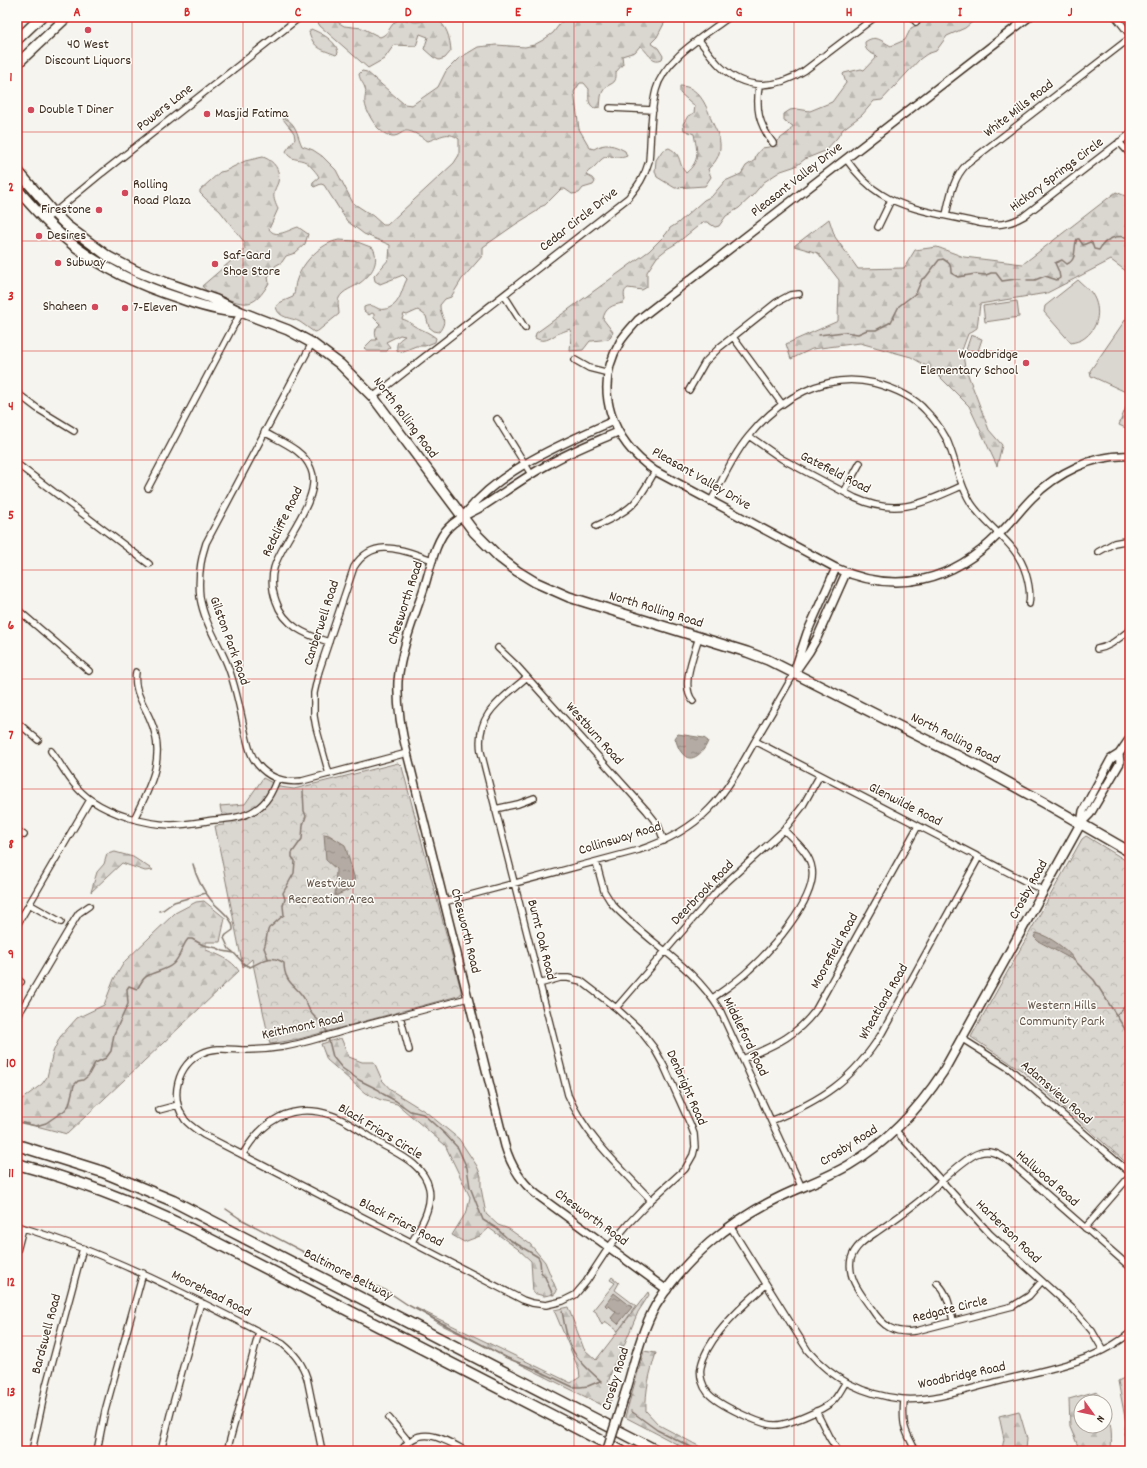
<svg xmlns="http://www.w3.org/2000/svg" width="1147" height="1468" font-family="Dekko,sans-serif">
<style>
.green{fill:#dad6d0;stroke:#8a8077}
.forest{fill:url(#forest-firs);stroke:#8a8077}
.park{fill:url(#park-crowns);stroke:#8a8077}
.water{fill:url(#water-ripples);stroke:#84786e}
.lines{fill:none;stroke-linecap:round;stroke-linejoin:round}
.stream{stroke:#84786e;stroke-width:1.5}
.minor-casing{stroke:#3b2a1e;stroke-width:8}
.tertiary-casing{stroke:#3b2a1e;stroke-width:10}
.secondary-casing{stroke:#3b2a1e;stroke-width:11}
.primary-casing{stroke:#3b2a1e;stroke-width:12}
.motorway-casing{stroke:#3b2a1e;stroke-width:13}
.minor{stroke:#fdfcf7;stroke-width:5.5}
.tertiary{stroke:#fdfcf7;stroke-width:7}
.secondary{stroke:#fdfcf7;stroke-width:8}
.primary{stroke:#fdfcf7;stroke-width:9}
.motorway{stroke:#fdfcf7;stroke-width:10}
.secondary-bridge-casing{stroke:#3b2a1e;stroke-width:11;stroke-linecap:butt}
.secondary-bridge{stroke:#fdfcf7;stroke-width:8}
.grid{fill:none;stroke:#d62828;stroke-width:1;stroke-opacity:0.55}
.poi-dot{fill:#d1495b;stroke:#fdfcf7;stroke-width:1.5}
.labels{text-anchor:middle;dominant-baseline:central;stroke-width:3;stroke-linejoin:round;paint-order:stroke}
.poi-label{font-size:14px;fill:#3b2a1e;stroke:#fdfcf7;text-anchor:start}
.street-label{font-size:14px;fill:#3b2a1e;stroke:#fdfcf7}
.park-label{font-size:14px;fill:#63554a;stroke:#fdfcf7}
.neatline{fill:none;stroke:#d62828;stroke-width:1.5}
.grid-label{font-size:13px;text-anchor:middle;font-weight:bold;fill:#d62828}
</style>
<defs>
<pattern id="forest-firs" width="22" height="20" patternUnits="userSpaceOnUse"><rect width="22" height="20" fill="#dad6d0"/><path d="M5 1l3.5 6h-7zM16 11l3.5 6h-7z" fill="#bcb8b2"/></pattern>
<pattern id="park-crowns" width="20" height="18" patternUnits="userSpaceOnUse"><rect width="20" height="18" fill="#dad6d0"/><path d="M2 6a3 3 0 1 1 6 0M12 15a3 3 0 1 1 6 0" fill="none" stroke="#bcb8b2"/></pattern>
<pattern id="water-ripples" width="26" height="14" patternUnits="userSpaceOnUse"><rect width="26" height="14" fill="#b4aca4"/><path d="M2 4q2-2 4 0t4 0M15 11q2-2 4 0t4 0" fill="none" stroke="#948c85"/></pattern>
</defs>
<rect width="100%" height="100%" fill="#f5f4ee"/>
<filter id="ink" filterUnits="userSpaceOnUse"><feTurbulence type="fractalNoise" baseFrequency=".025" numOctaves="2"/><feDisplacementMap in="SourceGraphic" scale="8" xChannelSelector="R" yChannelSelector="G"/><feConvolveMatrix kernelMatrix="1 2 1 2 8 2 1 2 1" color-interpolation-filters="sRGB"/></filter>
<g filter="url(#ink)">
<!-- green -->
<path class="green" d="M1078,280C1082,284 1086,287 1090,291C1102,306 1100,328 1083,339C1080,341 1075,342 1071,343L1044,312L1045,306Z
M1017,301L1019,317L985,322L983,306Z
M1130,313V394L1091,376L1090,371Z
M612,1277L619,1283L615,1290L636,1306L618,1331L605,1321L602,1325L596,1312L593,1310L615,1283L610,1280Z"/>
<!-- forest -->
<path class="forest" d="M318,17H330L344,26L362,28L380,37C389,34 389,27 395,22C402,16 409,22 416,22C422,22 429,19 435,18C447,25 450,38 451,51L445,58L439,60L433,57L424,49L428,37L420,34L416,46L394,45L384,59L368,68L320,26L317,21Z
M565,17H679L673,19L667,18L657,37L651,43L658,48L663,56L662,59C651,64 648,51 640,46L635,52L622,56L623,64L616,72C617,87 609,81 603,91C600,96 601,102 600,107L594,108C587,103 589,97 589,89L584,83H580L574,92L579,129L590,148L594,149C605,142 614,145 625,151L627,156C620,160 612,154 605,157C601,159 598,163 595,166C592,170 588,170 586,175L592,178L595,182L593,185L583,188L579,193L572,194L565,189H561L545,205L540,207L537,211L516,224L483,247V255L462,279L451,297L445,299L440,305C440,318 449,319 439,332L434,331L429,327L426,316L418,310L407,315L404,314L402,319C410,321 410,324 416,327C423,330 430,333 436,338L435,342L425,346H416L401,352L397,350C396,342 399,340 405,336L400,335L386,342L390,347L387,351H368L364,348L372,340H377C374,333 375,328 380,324L374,318V314L372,313L369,315L364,311V307C371,304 373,306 379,309C382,310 386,309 389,308C401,303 401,290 407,279L403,275L380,284L375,281L374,276L376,274L389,259L390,245L364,234L347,221L324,185L321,184L314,187L312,185L313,182L319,177C318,174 309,164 306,162C299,158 289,161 286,151L295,139L294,133L283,119L284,118C297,123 297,136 302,146L313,150L322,156L336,170L353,203L373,216L383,225H387L454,163L459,155V139C447,130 441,137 428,141C422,138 413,130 405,131C402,132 398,136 394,136C380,137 367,115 365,103C364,98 367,93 365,88C363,82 360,81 359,74L362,71L367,72L404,104L412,105L438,87L446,71L458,59L478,47L496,45L525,47L534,45L543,40L553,33Z
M925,17H994C988,22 983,21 976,19L965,28L947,36L936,51L927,54L920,59L882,100L874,101L862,115L843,129L837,138L825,151L805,159L796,166L781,171L764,182L752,196L739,208L726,216L719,226L715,227L707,222H703L677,243L667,249L657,257L647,272V287L642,290L628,288C623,291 624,295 625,300L623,303C612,305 605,308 603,319L613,332L609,339L592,341H590L583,350L570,351L571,336L570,329C566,331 561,332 557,334C549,339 544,343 535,338L536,333L543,328L649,251L666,234L670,228L678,223L704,200L712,196L725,181L741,174L746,166L755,160L756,155L762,148L769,147L789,132L793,126L784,121V114L790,110L797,109L810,111L832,102L846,83L843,74L844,73L861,69L864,70L877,56C869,52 865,52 865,42C876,34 881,41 891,46L905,40L911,28L921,23Z
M311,29C321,33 337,41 338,53L336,55C321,49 314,49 309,32Z
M680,86C698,86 706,104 711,119C715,129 721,137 720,148C719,157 715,163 708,169L711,177L705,186L675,188L657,177L655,171L656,160L662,151L669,148C683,155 677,163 686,173C701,160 697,151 694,134L684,130L683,124L688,116L694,113L695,106L680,93Z
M263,157C274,161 281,170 278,182C277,186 274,189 274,194C273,198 276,205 278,209L269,229C276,239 288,230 298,227L308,234L305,244L295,253L286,256L282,262L275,266L268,277L269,283C254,308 247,306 221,297C214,294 207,293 202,286L245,249L244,245L245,243L220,211L206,199L200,193V190L220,172L225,171L245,161Z
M1116,192L1130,198V274L1111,260L1047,293L980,304L977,328L968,334L962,350L965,367L989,430L1002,445L997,466L969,406L933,370L911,357L860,343L812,349L791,359L786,344L838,321L839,280L818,253L794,246L829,219L835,237L858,269L904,268L915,250L937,247L964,257L1023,264Z
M339,240L355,241L373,248C380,262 372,274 360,283C353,288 343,290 339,298C337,302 339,309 339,314L318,331L314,332C309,329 305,325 300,322C291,317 279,319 276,307L279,303L293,297C296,291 294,285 297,279C303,262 321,243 339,240Z
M115,852L133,857L153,870L145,871L122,863L91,892L97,872L104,864L107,854Z
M204,901L225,918L220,942H206V950C219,955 231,959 239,971L67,1134L17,1121V1103L42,1084L47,1077L53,1052L60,1037L77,1018L104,1005L114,979L125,961L175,913L196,902Z
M341,1038L349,1057L362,1062H374L382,1080L392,1091L426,1112L459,1139L477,1166L481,1176V1188L486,1214L498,1225L509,1229L530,1244L545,1262L557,1291L555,1294L544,1296L533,1293L531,1261L518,1249L489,1228L480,1236L464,1242L452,1235L467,1211L470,1197L445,1145L397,1104L381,1100L365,1093L327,1060L321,1044Z
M648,1292L649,1295L638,1312L622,1350L613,1366L608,1383L613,1390L611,1401L604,1406L440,1324L416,1308L571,1383L580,1377L579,1370L554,1310L568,1307L584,1349L596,1360Z
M644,1351L656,1353C650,1372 645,1391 646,1411L659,1425L708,1451H690L625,1417Z
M1130,1375V1443L1128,1441L1124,1434L1126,1423L1118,1381Z
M1097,1391L1102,1402H1081V1426H1105V1408C1112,1422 1112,1435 1111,1451H1080L1070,1427L1069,1399Z
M1019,1411L1027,1438L1026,1451H1002V1449L1004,1439L999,1416Z"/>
<!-- park -->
<path class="park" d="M971,335L982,339L977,354L966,350Z
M1129,399L1130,400V430L1119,425Z
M398,763L402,767L461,990V994L458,996L299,1039L270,1044L252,959L243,967L215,826L224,825L220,806L245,804L263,778L280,787L294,789Z
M1086,836L1130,863V1166L1021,1070L971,1037L1082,839Z"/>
<!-- water -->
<path class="water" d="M678,734L704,738L708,741C705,751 691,766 682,753C678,749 677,743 675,738Z
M324,834L329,835L345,845L355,880L353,888L335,896L336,869L326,860Z
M1036,933C1048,935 1070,951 1075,961L1038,941L1034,937Z
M614,1293L632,1307L618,1324L611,1318L616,1312L609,1306L607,1307L605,1305Z"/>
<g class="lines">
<!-- stream -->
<path class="stream" d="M1027,280H1035L1045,276L1057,280L1060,278L1059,272L1055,263L1062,260L1067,264C1078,259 1073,247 1077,239H1079L1083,245L1090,242L1092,243L1094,249L1099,250C1105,238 1118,234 1130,238
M819,335L844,332L858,334L867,330H876L891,322L899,306L916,293L922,279L926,277L939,260L943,259C950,263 951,265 951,273L958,277L975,274L986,275L991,273H996L1002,281L1016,279H1021
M193,864C196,877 203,890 211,900C218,909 234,918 233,930L226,935L224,938L229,949L233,952
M159,911L163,910L174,902L206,893
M268,958L264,948C267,941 266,934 269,928C275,924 278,919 284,915L283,906L285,899L283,893L294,873L295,861L292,857V853L302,839L303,825L306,816L304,811L303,790
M1075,961L1094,980L1130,1037
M1115,1016L1130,1002
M328,1037L333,1057L342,1068L359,1080L379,1090L383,1094L396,1101L410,1111L423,1114L445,1134L458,1148L467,1168L470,1187L483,1220L496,1228L507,1238L538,1257L540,1261L541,1272L545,1277L553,1295
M17,1122L36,1126L46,1123L65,1110L69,1105L74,1085L78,1081L83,1080L88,1076L95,1063L106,1058L111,1051L114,1034L128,1004L127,989L129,986L137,989C140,985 142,979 147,976C155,971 165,971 173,964C181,957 181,947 188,939H192L203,945L217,948L223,951L234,953L244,964L250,967C263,962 269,953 284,963C284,984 297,985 305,1000C308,1005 308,1010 312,1014C318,1021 325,1024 327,1033
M226,1209L239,1218L338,1270L387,1291L408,1305L507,1358L535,1369L573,1387H580L588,1386L600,1381
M562,1311C564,1323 566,1336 571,1347C578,1361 591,1372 602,1382
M631,1411L657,1430L699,1451"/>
<defs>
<path id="minor" d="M912,17L916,22
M1116,17L1130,35
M699,40C706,49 712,58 720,66C745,91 776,89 804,71L875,17
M759,85C756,109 758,123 773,143
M610,108L653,110
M1119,142L1130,154
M846,159C856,173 866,185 881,194C905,210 950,216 979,223C996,226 1009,225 1024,216L1130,134
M946,215C950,196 953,178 967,164L1130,38
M45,220L102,173L300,17
M878,227L891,200
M504,295L525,328
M733,337L782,404
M312,343L206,543C200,561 198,578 200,597C204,622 218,642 227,664C236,686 240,710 245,732C248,744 250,756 258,765C270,779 285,783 302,781L407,753
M575,360L589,368L609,373
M689,390L705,362L720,347L777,302L790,295L799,294
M17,393L38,409L74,431
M373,397L628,198C638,186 645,176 649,161C651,138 650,113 656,90C664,59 704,36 729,17
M497,419L531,474
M264,432C281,442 303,449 311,469C323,497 282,540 274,568C271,579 272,590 276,601C284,626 306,635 329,642
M749,436L782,459L855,498C897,517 923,503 962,486
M17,464L149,564
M148,488L241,312
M844,492L860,463
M711,501C723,479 733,455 749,436C779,399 825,371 874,383C893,388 913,396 926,411C934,419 941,429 946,438C956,459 958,483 971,503C988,529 1017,542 1026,574C1029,584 1031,593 1029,604
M596,526C632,510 637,504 655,471
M1098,552L1114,543L1130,540
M17,609L89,671
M498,648L517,666L647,811L658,825L664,841
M1097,649C1110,647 1119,638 1130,630
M527,677C502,699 475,714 481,752L568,1095C586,1137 620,1167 651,1200
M693,701C680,687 694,654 699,637
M17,722L38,740
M755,741L1044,891
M51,751C64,768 72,787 91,800C113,815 145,824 171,825C185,825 200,822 214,820C227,819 243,818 255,810C267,803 272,792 277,779
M329,774L316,727L314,716V693L319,671L354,567C374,535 404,551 433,560
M495,809L518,804L534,798
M134,819C151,785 167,756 150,719C143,703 133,690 136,672
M17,831L24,835
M596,862L604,891L612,904C648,943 691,963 720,1010L802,1188
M444,902L639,850C704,829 723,798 755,741C769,718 782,695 795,672
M29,904L61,922
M17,925L90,800
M17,979L21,982
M468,998C429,1008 390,1019 351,1029C329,1035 306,1043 283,1047C271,1049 259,1050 247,1050C232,1050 216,1046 202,1053C177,1065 169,1097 185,1120C190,1126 197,1130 204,1135L523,1300L532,1303L546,1305L563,1301L575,1295L586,1282L609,1247L628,1224L651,1200L685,1169L693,1155L695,1147L694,1134L691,1126L664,1066L654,1048L640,1030L616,1008L581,981L568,978H560L539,984
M713,998C725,989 738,981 749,970C770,951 817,899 812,869C810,853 795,841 784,830
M616,1008L718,890L784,830L802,807L820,775
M400,1016L409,1050
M17,1017L75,919L79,913L89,906
M961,1038L1010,1069L1130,1173
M743,1059C774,1045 794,1038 815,1011L918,826
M159,1110L178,1105
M771,1121C822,1100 852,1081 882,1033L979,857
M896,1131L990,1234L1075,1311L1092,1331L1103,1350
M243,1154C262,1121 291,1102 331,1115C349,1121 365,1134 381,1144C400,1155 424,1165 429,1188C433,1207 420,1226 412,1242
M17,1226C112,1254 195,1299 283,1344C295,1354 302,1363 307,1378L322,1451
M730,1226L808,1351C832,1379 865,1395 902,1399C931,1402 972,1388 1000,1381C1030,1373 1062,1368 1091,1356C1105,1350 1118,1343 1130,1333
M1085,1228L1130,1176
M17,1251L23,1228
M1042,1281L1029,1296L1013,1306L916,1331C894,1334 883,1327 871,1308C861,1294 847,1278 851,1259C855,1245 868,1238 878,1231C894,1220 910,1209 925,1196C937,1186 965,1157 979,1153C991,1149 1001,1155 1010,1162L1130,1267
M937,1283C948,1293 950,1307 953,1321
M766,1285C745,1303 706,1339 701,1367C699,1376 703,1387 708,1393C717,1404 762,1426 776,1425C788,1425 823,1410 832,1402C838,1397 841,1389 846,1382
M904,1400C902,1424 904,1430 916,1451
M816,1411L829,1437L838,1451
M389,1418L409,1442
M32,1451L46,1386L83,1248
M97,1451L105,1411L143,1273
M161,1451L171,1411L201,1302
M227,1451L259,1332
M401,1451C419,1423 444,1439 466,1451"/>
<path id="tertiary" d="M1029,17L638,320C632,327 625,334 620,342C592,390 612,441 655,471L836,568C897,596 953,581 999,534C1011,523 1021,509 1032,498C1057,473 1094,454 1130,456
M618,432C595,442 571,451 549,464C526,476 505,492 483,506C472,513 458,517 449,527C435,540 430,570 424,588C414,618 401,649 398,681C397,706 401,730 407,753L505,1146C511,1166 520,1181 536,1194L667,1290
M465,514C502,468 560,445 613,421
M796,666L807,633L836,568
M795,672L809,652L817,638L846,573
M1081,823L1083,811L1111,759L1119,754L1130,738
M1081,823L1090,814L1120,763L1119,754"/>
<path id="secondary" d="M625,1394C634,1365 641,1331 656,1305C685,1258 730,1221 780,1197C803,1186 827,1178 849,1165C888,1142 918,1110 943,1072L1081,823"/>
<path id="primary" d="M17,40L41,17
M17,64L67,17
M17,170L53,212L66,225L109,257L136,271L167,283L216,300L241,312L288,330L312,343L340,364L373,397L474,532L500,558L517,571L535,582L569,597L747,652L768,660L974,764L1045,803L1130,852
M17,189C30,204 44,220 59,233C93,264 135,284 179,298C198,305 217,311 238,312"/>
<path id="motorway" d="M17,1145L103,1172L173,1201L657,1451
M17,1164C77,1180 134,1202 190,1229L621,1451"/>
</defs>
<!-- minor casing -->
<use href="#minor" class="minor-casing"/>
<!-- tertiary casing -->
<use href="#tertiary" class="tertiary-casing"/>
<!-- secondary casing -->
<use href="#secondary" class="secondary-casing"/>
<!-- primary casing -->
<use href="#primary" class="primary-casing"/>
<!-- motorway casing -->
<use href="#motorway" class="motorway-casing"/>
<!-- minor -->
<use href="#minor" class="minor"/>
<!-- tertiary -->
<use href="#tertiary" class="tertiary"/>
<!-- secondary -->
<use href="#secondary" class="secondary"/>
<!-- primary -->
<use href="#primary" class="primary"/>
<!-- motorway -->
<use href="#motorway" class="motorway"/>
<defs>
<path id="secondary-bridge" d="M607,1451L625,1394"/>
</defs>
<!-- secondary-bridge casing -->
<use href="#secondary-bridge" class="secondary-bridge-casing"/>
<!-- secondary-bridge -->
<use href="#secondary-bridge" class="secondary-bridge"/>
</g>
</g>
<!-- grid -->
<path class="grid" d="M132,17V1451M243,17V1451M353,17V1451M463,17V1451M574,17V1451M684,17V1451M794,17V1451M904,17V1451M1015,17V1451M17,132H1130M17,241H1130M17,351H1130M17,460H1130M17,570H1130M17,679H1130M17,789H1130M17,898H1130M17,1008H1130M17,1117H1130M17,1227H1130M17,1336H1130"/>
<!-- markers -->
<g class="poi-dot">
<circle cx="88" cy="30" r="4"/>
<circle cx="31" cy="110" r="4"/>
<circle cx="207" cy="114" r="4"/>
<circle cx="125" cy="193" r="4"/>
<circle cx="99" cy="210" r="4"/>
<circle cx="39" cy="236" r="4"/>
<circle cx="58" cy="263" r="4"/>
<circle cx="215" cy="264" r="4"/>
<circle cx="95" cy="307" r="4"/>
<circle cx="125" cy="308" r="4"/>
<circle cx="1026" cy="363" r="4"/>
</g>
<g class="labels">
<!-- poi labels -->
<g class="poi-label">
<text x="88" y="45" text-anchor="middle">40 West<tspan x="88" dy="16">Discount Liquors</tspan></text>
<text x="39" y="110">Double T Diner</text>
<text x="215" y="114">Masjid Fatima</text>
<text x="133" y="185">Rolling<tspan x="133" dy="16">Road Plaza</tspan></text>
<text x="91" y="210" text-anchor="end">Firestone</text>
<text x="47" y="236">Desires</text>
<text x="223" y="256">Saf-Gard<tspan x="223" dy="16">Shoe Store</tspan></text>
<text x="66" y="263">Subway</text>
<text x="87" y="307" text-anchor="end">Shaheen</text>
<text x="133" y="308">7-Eleven</text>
<text x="1018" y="355" text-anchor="end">Woodbridge<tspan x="1018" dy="16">Elementary School</tspan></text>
</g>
<!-- street labels -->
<g class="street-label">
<text transform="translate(165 108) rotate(-38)">Powers Lane</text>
<text transform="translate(1019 109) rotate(-38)">White Mills Road</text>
<text transform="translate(1057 175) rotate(-37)">Hickory Springs Circle</text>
<text transform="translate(797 180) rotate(-38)">Pleasant Valley Drive</text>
<text transform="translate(579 220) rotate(-38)">Cedar Circle Drive</text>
<text transform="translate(405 418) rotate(53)">North Rolling Road</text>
<text transform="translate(835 473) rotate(27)">Gatefield Road</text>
<text transform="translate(701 479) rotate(30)">Pleasant Valley Drive</text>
<text transform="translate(283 522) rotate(-64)">Redcliffe Road</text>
<text transform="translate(406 603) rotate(-72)">Chesworth Road</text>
<text transform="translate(656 610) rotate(17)">North Rolling Road</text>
<text transform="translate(322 623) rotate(-72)">Canberwell Road</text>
<text transform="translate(229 641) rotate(70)">Gilston Park Road</text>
<text transform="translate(594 734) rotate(48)">Westburn Road</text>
<text transform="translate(955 739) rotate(27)">North Rolling Road</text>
<text transform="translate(905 805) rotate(27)">Glenwilde Road</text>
<text transform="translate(620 839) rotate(-17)">Collinsway Road</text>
<text transform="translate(1029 890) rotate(-61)">Crosby Road</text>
<text transform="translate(703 893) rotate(-46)">Deerbrook Road</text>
<text transform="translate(465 931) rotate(76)">Chesworth Road</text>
<text transform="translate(541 940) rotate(76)">Burnt Oak Road</text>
<text transform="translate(835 951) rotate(-61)">Moorefield Road</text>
<text transform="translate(884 1002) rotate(-60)">Wheatland Road</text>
<text transform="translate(303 1027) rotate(-12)">Keithmont Road</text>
<text transform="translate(745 1037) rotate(64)">Middleford Road</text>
<text transform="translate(686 1088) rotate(66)">Denbright Road</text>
<text transform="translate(1056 1093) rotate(41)">Adamsview Road</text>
<text transform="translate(380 1132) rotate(31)">Black Friars Circle</text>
<text transform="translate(849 1146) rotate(-32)">Crosby Road</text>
<text transform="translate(1047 1179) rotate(41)">Hallwood Road</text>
<text transform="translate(591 1218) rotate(36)">Chesworth Road</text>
<text transform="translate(401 1223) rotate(27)">Black Friars Road</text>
<text transform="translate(1008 1232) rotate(44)">Harberson Road</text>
<text transform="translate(348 1275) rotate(27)">Baltimore Beltway</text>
<text transform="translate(211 1294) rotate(27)">Moorehead Road</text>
<text transform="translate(950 1310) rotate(-14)">Redgate Circle</text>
<text transform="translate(47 1334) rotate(-75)">Bardswell Road</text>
<text transform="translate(962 1376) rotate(-12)">Woodbridge Road</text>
<text transform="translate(616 1379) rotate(-73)">Crosby Road</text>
</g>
<!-- park labels -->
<g class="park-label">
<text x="331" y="884">Westview<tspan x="331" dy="16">Recreation Area</tspan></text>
<text x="1062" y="1006">Western Hills<tspan x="1062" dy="16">Community Park</tspan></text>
</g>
</g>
<!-- margin -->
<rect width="1147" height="1468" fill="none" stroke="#fdfcf7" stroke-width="44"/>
<!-- north arrow -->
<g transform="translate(1093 1414) rotate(123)"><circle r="19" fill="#fdfcf7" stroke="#afa8a0"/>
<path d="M0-3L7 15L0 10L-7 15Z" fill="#d1495b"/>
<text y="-6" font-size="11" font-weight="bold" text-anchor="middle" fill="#3b2a1e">N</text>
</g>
<rect x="22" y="22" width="1103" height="1424" class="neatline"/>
<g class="grid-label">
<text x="77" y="16">A</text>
<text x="187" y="16">B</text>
<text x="298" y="16">C</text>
<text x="408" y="16">D</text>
<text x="518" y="16">E</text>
<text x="629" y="16">F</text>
<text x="739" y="16">G</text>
<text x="849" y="16">H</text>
<text x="960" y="16">I</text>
<text x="1070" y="16">J</text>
<text x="11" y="81">1</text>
<text x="11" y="191">2</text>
<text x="11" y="300">3</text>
<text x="11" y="410">4</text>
<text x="11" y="519">5</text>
<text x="11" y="629">6</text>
<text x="11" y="739">7</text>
<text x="11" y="848">8</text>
<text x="11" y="958">9</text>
<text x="11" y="1067">10</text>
<text x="11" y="1177">11</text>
<text x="11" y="1286">12</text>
<text x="11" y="1396">13</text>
</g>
</svg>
